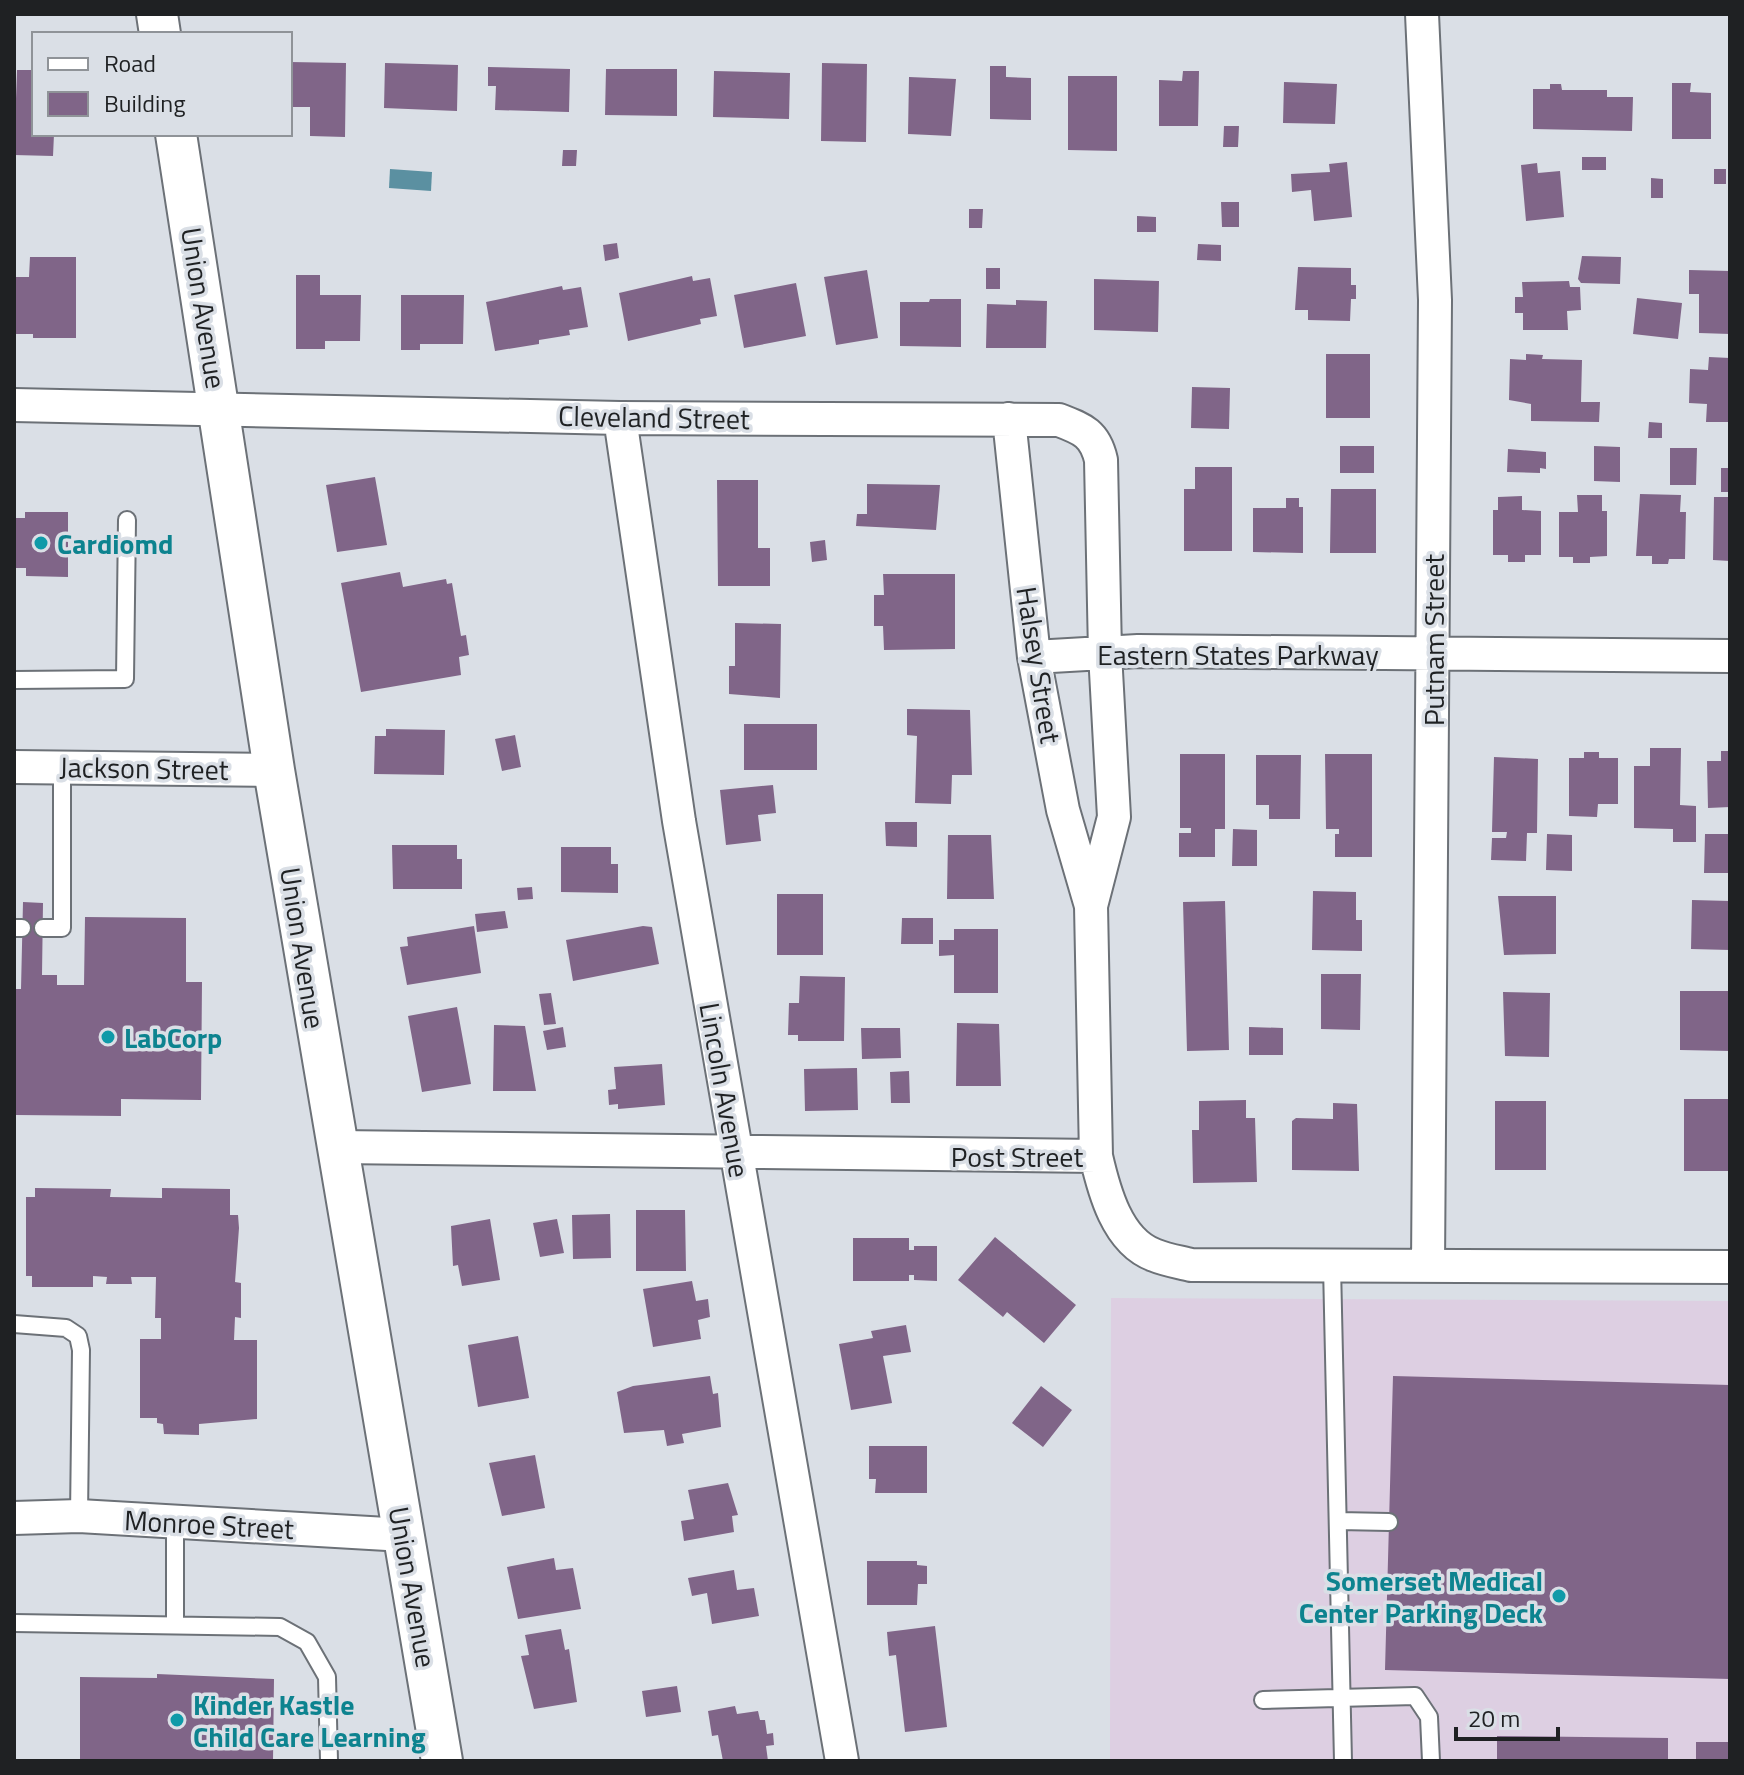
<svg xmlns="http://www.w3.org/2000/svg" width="1744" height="1775" font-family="'Titillium Web',sans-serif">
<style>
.medical{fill:#ddcfe2}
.water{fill:#5b90a1}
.building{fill:#806588}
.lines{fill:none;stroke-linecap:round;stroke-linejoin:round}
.service-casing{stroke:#6c7177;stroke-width:20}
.minor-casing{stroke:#6c7177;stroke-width:36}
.tertiary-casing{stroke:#6c7177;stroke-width:44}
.service{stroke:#fff;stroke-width:16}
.minor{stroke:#fff;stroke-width:32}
.tertiary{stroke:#fff;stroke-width:40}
.culture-dot{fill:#0f9aa8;stroke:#dadfe6;stroke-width:3}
.labels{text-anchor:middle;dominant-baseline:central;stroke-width:7;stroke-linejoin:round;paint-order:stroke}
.street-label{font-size:28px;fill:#1f2123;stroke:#dadfe6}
.culture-label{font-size:28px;font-weight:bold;fill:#0d838f;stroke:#dadfe6;text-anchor:start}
</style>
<rect width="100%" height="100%" fill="#dadfe6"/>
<!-- medical -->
<path class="medical" d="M1111,1298L1730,1301V1761H1110Z"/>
<!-- water -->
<path class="water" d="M390,169L432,172L431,191L389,188Z"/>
<!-- building -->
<path class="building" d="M290,62L346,63L345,137L310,136V107H290Z
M385,63L458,65L457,111L384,108Z
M822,63L867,64L866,142L821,141Z
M990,66H1006V77L1031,78V120L990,119Z
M488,67L570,69L569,112L495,110L496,86H488Z
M606,69H677V116L605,115Z
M17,70H34V134H54L53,156L14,155Z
M714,71L790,73L789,119L713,117Z
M1183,71H1199L1198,126H1159V80L1182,81Z
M1068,76H1117V151L1068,150Z
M909,77L956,79L951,136L908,134Z
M1284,82L1337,84L1335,124L1283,123Z
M1672,83H1691L1690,92L1711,93V139H1672Z
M1550,84H1561L1562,90H1607V97H1633L1632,131L1533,129V89H1550Z
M1224,126H1239L1238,147H1223Z
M563,150H577L576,166H562Z
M1582,157H1606V170H1582Z
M1347,162L1352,217L1314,221L1311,190L1292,192L1291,174L1330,172L1329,164Z
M1537,163L1538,173L1560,171L1564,217L1526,221L1521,165Z
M1714,169H1726V184H1714Z
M1651,178L1663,179V198H1651Z
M1221,202H1239V227H1222Z
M969,209H983L982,228H969Z
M1137,216L1156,217V232H1137Z
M617,243L619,258L605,261L603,245Z
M1198,244L1221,245V261L1197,260Z
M1582,256L1621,257L1620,284L1581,283L1578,279Z
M30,257H76V338H33V334H14V277H29Z
M1298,267L1351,268V285H1356V299H1351L1350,321L1308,320V310H1295Z
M986,268H1000V289H986Z
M867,270L878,338L836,345L824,277Z
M1689,270L1730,271V334L1699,333V294H1689Z
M296,275H320V295H361L360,341H325V349H296Z
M692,276L693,281L710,278L717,316L700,319L701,324L628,341L619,293Z
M1094,279L1159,281L1158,332L1094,330Z
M1569,281L1570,287H1580L1581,310L1567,311L1568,330H1523V313H1515V297H1523L1522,282Z
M796,283L806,336L744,348L734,295Z
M562,286L563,290L581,287L588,327L569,330L570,335L539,340V344L495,351L486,302Z
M401,295H464L463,344H420V350H401Z
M1637,298L1682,303L1678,339L1633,334Z
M930,299H961V347L900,346V302H929Z
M1016,300L1047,301L1046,348H986L987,304L1016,305Z
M1326,354H1370V418H1326Z
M1526,354L1543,355L1542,359L1582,360L1581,402H1600L1599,422L1531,421V404L1509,400L1510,359L1526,360Z
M1709,357L1730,358V422H1706L1707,404L1689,403L1690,369L1708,370Z
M1192,387L1230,388L1229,429L1191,428Z
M1649,422L1662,423V438H1648Z
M1340,446H1374V473H1340Z
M1594,446L1620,447V482L1594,481Z
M1670,448H1697L1696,485H1670Z
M1508,449L1546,452V469L1540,468V473L1507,472Z
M1195,467H1232V551H1184V489H1195Z
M1721,468H1730V492H1721Z
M375,477L387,545L337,552L326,485Z
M717,480H758V548H770V586H718Z
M867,484L940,485L936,530L856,526L857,514H867Z
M1331,489H1376V553H1330Z
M1640,494L1681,495L1680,512H1686L1685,559H1669L1668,564H1652V556H1636Z
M1577,495H1602V511H1607V556L1590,557V563H1573V557H1559V512H1578Z
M1522,496V510L1541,511V555H1525V562H1508V555H1493V510H1498V497Z
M1714,497H1730V561L1713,560Z
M1286,498H1299V507H1303V553L1253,552V508H1286Z
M25,512H68V577L26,576V568H14V518H25Z
M825,540L827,560L812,562L810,542Z
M400,572L403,587L446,579L447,584L452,583L461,636L466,635L469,655L459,657L461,675L361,692L341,583Z
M883,574H955V649L884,650L883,626H874V595H884Z
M735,623L781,624L780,698L729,694V666H735Z
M907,709L970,710L972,775H952L951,804L915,803L917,736L907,735Z
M744,724H817V770H744Z
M386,729L445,730L444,775L374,774L375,736H386Z
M515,735L521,767L502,771L495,739Z
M1650,748H1681L1680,805L1696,806V842H1673V829L1634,828V766H1650Z
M1721,751H1730V807L1708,808L1707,761H1721Z
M1584,752H1599V758H1618V804H1598L1597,817L1569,816V758H1584Z
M1180,754H1225V829H1215V857H1179V833H1191V828H1180Z
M1325,754H1372V857H1335V834H1339V829H1326Z
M1256,755H1301L1300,819H1269V805H1256Z
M1494,757L1538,759L1537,833H1527L1526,861L1491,860L1492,838H1506L1507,832H1492Z
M773,785L776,813L758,815L761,841L726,845L720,790Z
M885,822H917V847L886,846Z
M1233,829L1257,830V866H1232Z
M1547,834L1572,835V871L1546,870Z
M1705,834H1730V873H1704Z
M948,835H991L994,899H947Z
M392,845H457V859H462V889H393Z
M561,847H611V864H618V893L561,892Z
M532,887L533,899L518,900L517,888Z
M1313,891L1356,892V920H1362V951L1312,950Z
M777,894H823V955H777Z
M1498,896H1556V954L1504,955Z
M1692,900L1730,901V950L1691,949Z
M1225,901L1229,1050L1187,1051L1183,902Z
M23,902L43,903L42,975H57V985H84L85,917L186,918V982H202L201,1100L121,1099V1116L16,1115L14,989H21Z
M505,911L508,928L477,932L475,914Z
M902,918H933V944H901Z
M474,926L481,973L407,985L400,947L408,946L407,937Z
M643,926L652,927L659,964L573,981L566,940Z
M954,929H998V993H954V955L939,956V940H954Z
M1321,974H1361L1360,1030L1321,1029Z
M800,976L845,977L844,1041H798V1035H788L789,1003H799Z
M1680,991H1730V1051L1680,1050Z
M1503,992L1550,993L1549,1057L1505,1056Z
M551,993L556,1024L544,1025L539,994Z
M457,1007L471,1084L422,1092L408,1016Z
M957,1023L999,1024L1001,1086H956Z
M494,1025L525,1026L536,1091H493Z
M563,1027L566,1047L547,1050L543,1031Z
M1249,1027L1283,1028V1055H1249Z
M861,1028H900L901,1058L862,1059Z
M662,1064L665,1105L618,1109V1104L609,1105L608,1090L616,1089L614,1067Z
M857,1068L858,1110L805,1111L804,1069Z
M909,1071L910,1103H891L890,1072Z
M1684,1099H1729V1171H1684Z
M1246,1100V1118H1255L1257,1182L1193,1183L1192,1130H1199V1101Z
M1495,1101H1546V1170H1495Z
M1333,1103L1357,1104L1359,1171L1292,1170V1121L1296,1118L1333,1119Z
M35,1188L111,1189L110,1197L162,1198V1188L230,1189V1215H238L239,1228L235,1282L241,1283V1318L235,1317L234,1340H257V1419L199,1424V1435L164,1434L163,1424L157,1423V1418H140V1339H161V1318H155L156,1277H131L132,1284H106L107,1277L93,1276V1287H32V1276H26V1197H35Z
M636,1210H685L686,1271H636Z
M610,1214L611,1258L573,1259L572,1215Z
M490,1219L500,1280L462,1286L458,1265L453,1266L451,1226Z
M557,1219L564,1253L540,1257L533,1223Z
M995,1237L1076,1305L1044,1343L1007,1312L1003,1317L958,1280Z
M853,1238H909V1250H914V1246H937V1281L914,1280V1275H909V1281H853Z
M692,1281L696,1301L708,1299L710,1317L698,1320L701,1339L653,1347L643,1289Z
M906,1325L911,1352L883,1356L892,1403L851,1410L839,1344L873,1338L871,1331Z
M518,1336L529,1398L478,1407L468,1345Z
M710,1376L713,1394L718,1393L721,1427L682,1434L684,1443L667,1446L664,1430L624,1433L617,1392L633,1386Z
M1393,1376L1730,1385V1679L1385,1670Z
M1041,1386L1072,1410L1043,1447L1012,1423Z
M869,1446H927V1493H875L876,1479H869Z
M535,1455L545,1508L502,1516L489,1463Z
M728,1483L738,1515L732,1516L734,1532L684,1541L681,1521L694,1519L688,1490Z
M554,1558L556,1570L573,1568L581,1609L518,1619L507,1567Z
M867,1561H917V1565L927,1566V1584H918L917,1605H867Z
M734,1570L737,1590L754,1588L759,1616L712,1624L707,1593L692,1596L688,1578Z
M935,1626L947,1727L905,1732L896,1655L889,1656L887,1632Z
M561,1629L565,1650L569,1649L577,1702L534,1709L521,1656L529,1655L525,1635Z
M157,1674L274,1679L273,1761H80V1677L157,1678Z
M677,1686L681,1712L646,1717L642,1691Z
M735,1706L737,1714L758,1711L760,1720H765L767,1734L773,1733L774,1745L766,1746L768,1761H723L718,1735L712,1736L708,1711Z
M1497,1736L1668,1738V1761H1497Z
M1696,1742H1730V1761H1696Z"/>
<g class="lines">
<defs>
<path id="service" d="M14,680L125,679L127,520
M14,928H22
M43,928H62V768
M1332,1266L1343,1761
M14,1324L66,1328L78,1336L81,1350L79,1516
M1339,1521L1389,1522
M14,1623L280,1627L307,1642L327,1677L329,1761
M175,1625V1522
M1263,1700L1415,1696L1429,1717L1431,1761"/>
<path id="minor" d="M1422,14L1435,300L1428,1266
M14,405L620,418L1059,420C1083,429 1095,434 1101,460L1105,653L1114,817L1091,906
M620,418L679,821L842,1761
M1009,419L1034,657L1063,810L1091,906L1096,1156C1104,1191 1117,1241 1154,1255C1166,1260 1179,1262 1191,1265L1730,1267
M1034,657L1138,651L1730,656
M14,767L274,770
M337,1147L1096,1156
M14,1518L79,1516L404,1535"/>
<path id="tertiary" d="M157,14L160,34
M176,134L274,770L442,1761"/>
</defs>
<!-- service casing -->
<use href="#service" class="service-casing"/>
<!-- minor casing -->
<use href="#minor" class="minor-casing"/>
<!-- tertiary casing -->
<use href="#tertiary" class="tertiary-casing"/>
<!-- service -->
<use href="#service" class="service"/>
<!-- minor -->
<use href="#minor" class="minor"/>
<!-- tertiary -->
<use href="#tertiary" class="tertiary"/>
</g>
<!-- markers -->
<g class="culture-dot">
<circle cx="41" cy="543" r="8"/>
<circle cx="108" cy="1037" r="8"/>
<circle cx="1559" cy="1596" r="8"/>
<circle cx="177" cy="1720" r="8"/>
</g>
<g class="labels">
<!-- street labels -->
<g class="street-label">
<text transform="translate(204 308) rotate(81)">Union Avenue</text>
<text transform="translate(654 417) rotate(1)">Cleveland Street</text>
<text transform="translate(1433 640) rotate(-90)">Putnam Street</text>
<text x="1238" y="654">Eastern States Parkway</text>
<text transform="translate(1039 665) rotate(81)">Halsey Street</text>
<text transform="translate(144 768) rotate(1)">Jackson Street</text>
<text transform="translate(303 948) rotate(81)">Union Avenue</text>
<text transform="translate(725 1090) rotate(80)">Lincoln Avenue</text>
<text x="1017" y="1156">Post Street</text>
<text transform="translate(209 1524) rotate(3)">Monroe Street</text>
<text transform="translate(413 1587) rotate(80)">Union Avenue</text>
</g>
<!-- culture labels -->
<g class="culture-label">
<text x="57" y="543">Cardiomd</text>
<text x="124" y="1037">LabCorp</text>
<text x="1543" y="1580" text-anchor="end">Somerset Medical<tspan x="1543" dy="32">Center Parking Deck</tspan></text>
<text x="193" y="1704">Kinder Kastle<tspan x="193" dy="32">Child Care Learning</tspan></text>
</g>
</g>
<!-- border -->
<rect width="1744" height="1775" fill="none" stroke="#1f2123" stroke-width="32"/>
<!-- legend -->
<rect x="32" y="32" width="260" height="104" fill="#dadfe6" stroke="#8f9398" stroke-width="2"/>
<rect x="48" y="58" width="40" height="12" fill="#ffffff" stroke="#8f9398" stroke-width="2"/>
<text x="104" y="72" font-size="24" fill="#1f2123">Road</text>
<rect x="48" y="92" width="40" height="24" fill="#806588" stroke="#8f9398" stroke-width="2"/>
<text x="104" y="112" font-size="24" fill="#1f2123">Building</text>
<!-- scale -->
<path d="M1456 1727v12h102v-12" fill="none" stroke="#1f2123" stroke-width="4"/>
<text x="1468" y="1727" font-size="24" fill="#1f2123" stroke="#dadfe6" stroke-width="6" paint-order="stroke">20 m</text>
</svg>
